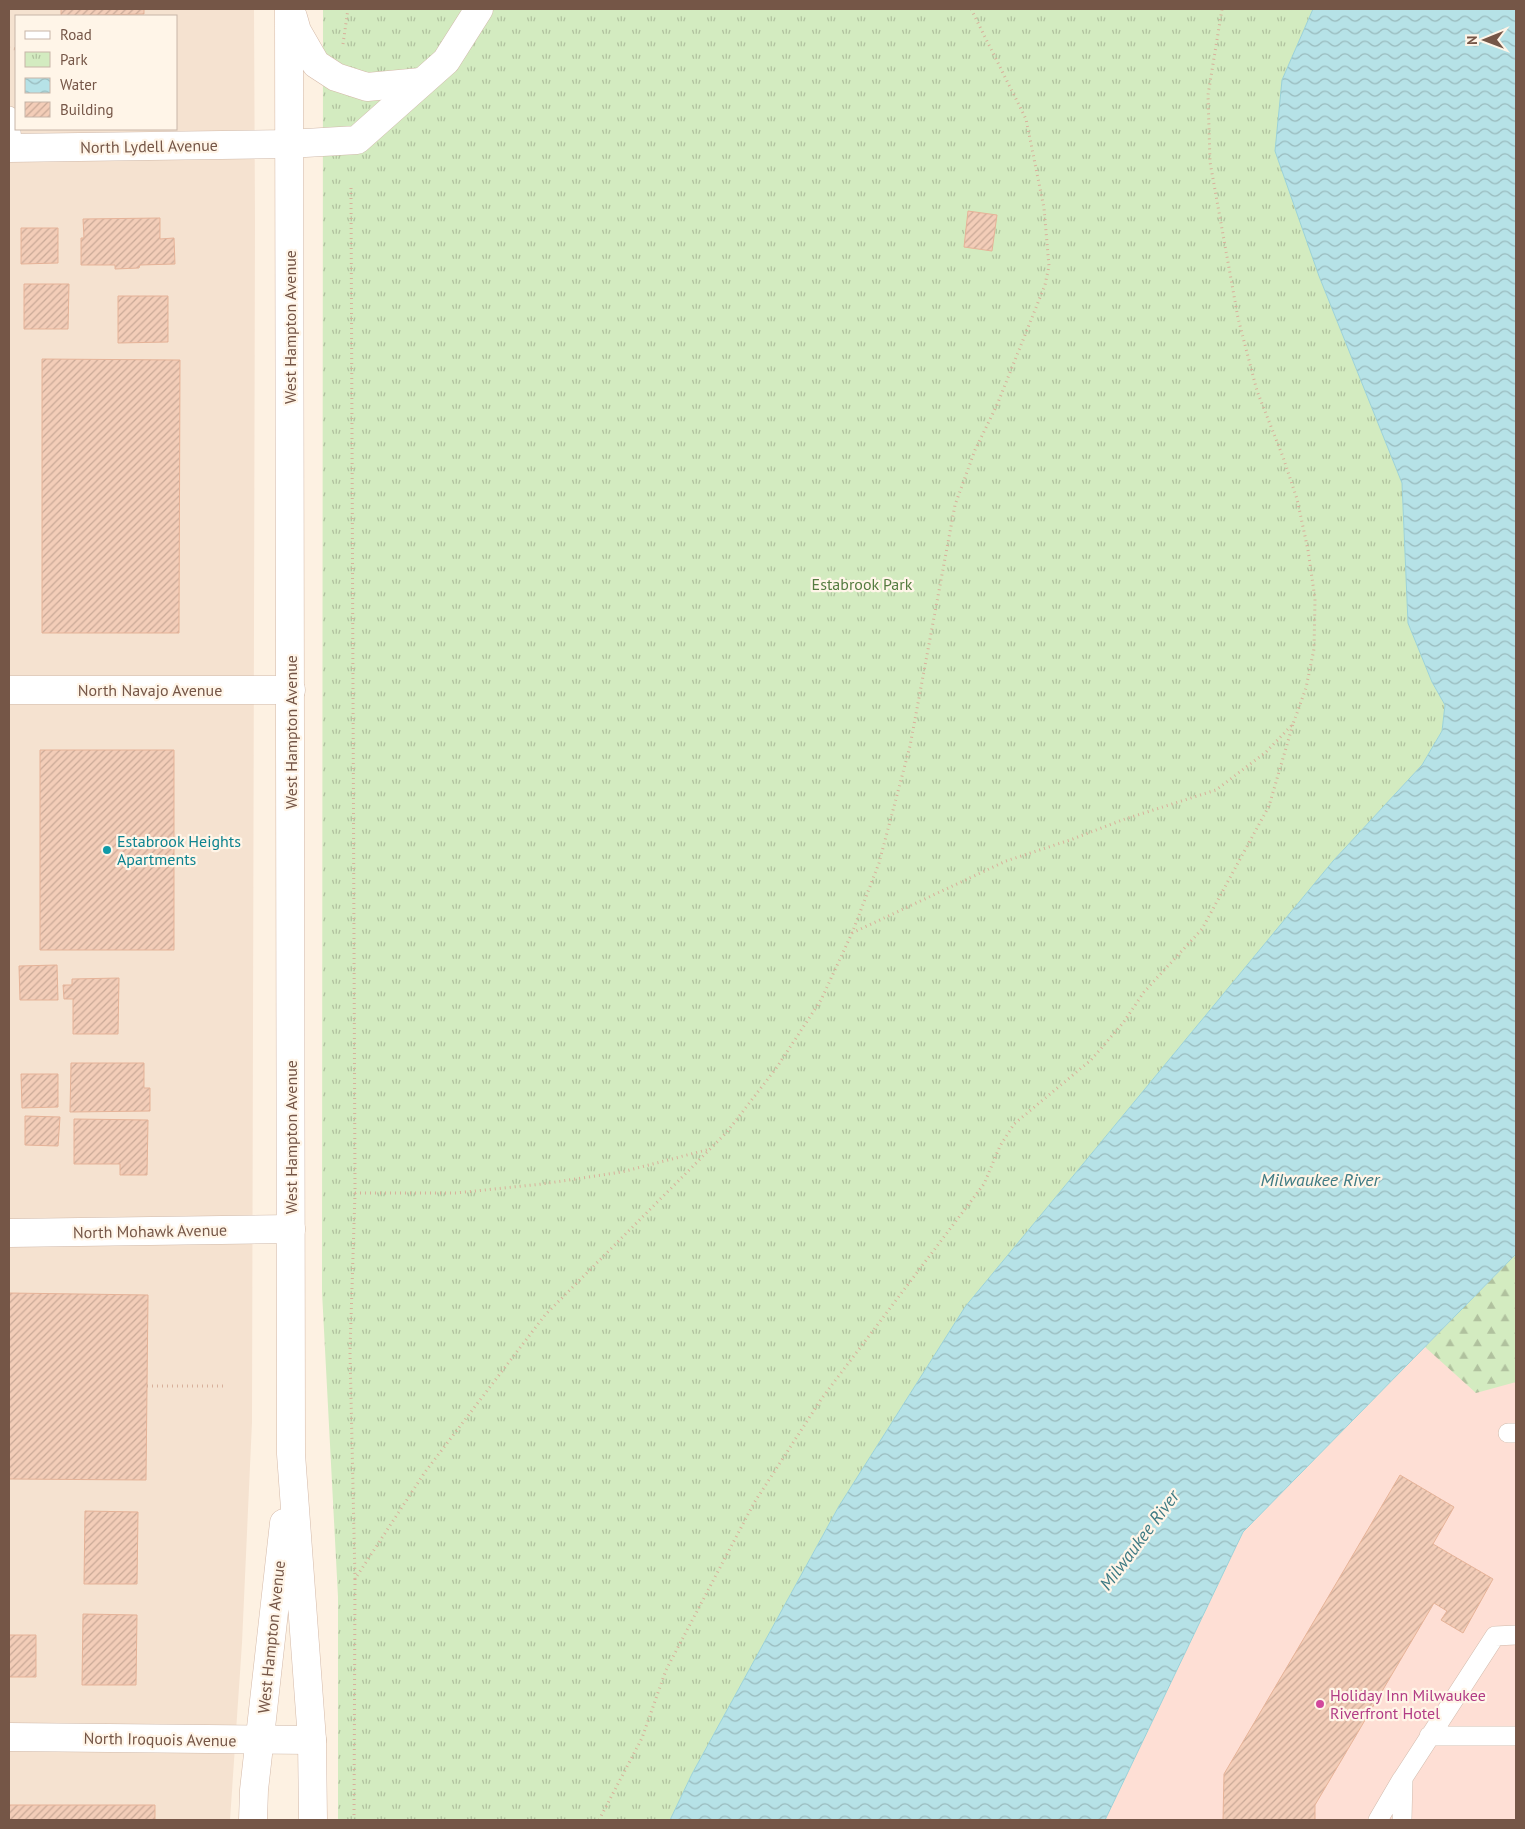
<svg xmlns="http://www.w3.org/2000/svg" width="1525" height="1829" font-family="'PT Sans',sans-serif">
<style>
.residential{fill:#f5e2d0;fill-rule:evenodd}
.commercial{fill:#fedfd5}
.forest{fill:url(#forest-firs)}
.park{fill:url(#park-tufts)}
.water{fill:url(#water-waves);stroke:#9bd2d9}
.building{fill:url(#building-hatch);stroke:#e6b398}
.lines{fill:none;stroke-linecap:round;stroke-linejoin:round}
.service-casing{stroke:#d0baab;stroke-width:20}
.minor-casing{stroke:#d0baab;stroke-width:29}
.secondary-casing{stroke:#d4b9a8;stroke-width:29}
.path{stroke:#d8b09b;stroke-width:3;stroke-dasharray:1 4;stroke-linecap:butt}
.service{stroke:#fff;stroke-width:19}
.minor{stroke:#fff;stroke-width:28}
.secondary{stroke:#fff;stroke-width:28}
.culture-dot{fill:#0f9aa8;stroke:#fff5e8;stroke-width:2}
.hotel-dot{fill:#d1479c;stroke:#fff5e8;stroke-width:2}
.labels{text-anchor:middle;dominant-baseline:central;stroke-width:4.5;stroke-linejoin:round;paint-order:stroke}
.street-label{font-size:16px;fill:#755647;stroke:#fff5e8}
.park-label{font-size:16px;fill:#547b3f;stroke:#fff5e8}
.culture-label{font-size:16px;fill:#0d838f;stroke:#fff5e8;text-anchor:start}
.hotel-label{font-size:16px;fill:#b23c85;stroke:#fff5e8;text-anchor:start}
.water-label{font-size:18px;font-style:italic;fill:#3e7a83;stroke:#fff5e8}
</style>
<defs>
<pattern id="forest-firs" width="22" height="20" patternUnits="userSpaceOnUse" patternTransform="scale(1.25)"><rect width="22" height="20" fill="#d3ebc0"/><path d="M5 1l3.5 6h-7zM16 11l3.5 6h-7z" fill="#b0c19e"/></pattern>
<pattern id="park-tufts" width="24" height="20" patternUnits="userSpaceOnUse" patternTransform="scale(1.25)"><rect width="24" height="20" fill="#d3ebc0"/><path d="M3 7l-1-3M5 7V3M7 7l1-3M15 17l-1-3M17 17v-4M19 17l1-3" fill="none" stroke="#b0c19e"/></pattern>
<pattern id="water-waves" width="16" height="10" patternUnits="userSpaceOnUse" patternTransform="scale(1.25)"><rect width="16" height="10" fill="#b6e2e7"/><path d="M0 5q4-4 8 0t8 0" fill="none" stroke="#99babd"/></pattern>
<pattern id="building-hatch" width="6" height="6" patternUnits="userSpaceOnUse" patternTransform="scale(1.25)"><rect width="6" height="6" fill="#f3cdb8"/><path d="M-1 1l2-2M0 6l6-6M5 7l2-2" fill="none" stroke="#c9a997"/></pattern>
</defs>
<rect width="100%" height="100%" fill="#fdf1e2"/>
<!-- residential -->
<path class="residential" d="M9,9H254L255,223L252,1422L242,1643L230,1820H9ZM16,16H176V129H16Z"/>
<!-- commercial -->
<path class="commercial" d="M1516,1254V1820H1105L1243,1532Z"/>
<!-- forest -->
<path class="forest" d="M1516,1254V1382L1476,1393L1425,1347Z"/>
<!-- park -->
<path class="park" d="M323,9H1313L1282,80L1319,276L1402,483L1408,623L1432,682L1445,705L1442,731L1422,765L1333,861L965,1307L839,1506L692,1774L670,1820H338V1597L322,1292Z"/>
<!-- water -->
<path class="water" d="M1313,9H1516V1254L1243,1532L1105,1820H670L692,1774L839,1506L965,1307L1333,861L1422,765L1442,731L1445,705L1432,682L1408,623L1402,483L1319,276L1275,151L1282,80Z"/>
<!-- building -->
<path class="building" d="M61,9H144V14L61,16Z
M968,211L997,215L992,251L964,247Z
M160,218V239L174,238L175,264L140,265L139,268L115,269V265H81V238H84L83,219Z
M21,228H58V263L21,264Z
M24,284H69L68,329H24Z
M118,296H168V342L118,343Z
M42,359L180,360L179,633H42Z
M40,750H174V950H40Z
M57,965L58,1000H20L19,966Z
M119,978L118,1034H73V999H64L63,985H72V979Z
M71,1063H144V1088H150V1111L70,1112Z
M21,1074H58V1107L22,1108Z
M25,1116L60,1117L58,1146L25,1145Z
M74,1119L148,1120L147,1175H120V1164H74Z
M9,1293L148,1295L146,1480L9,1479Z
M1400,1475L1454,1507L1433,1544L1493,1579L1463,1633L1441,1620L1447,1611L1434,1603L1315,1805V1820H1223L1224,1774Z
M85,1511L138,1512L137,1584H84Z
M83,1614L137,1615L136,1685H82Z
M9,1635H36V1677H9Z
M9,1805H155V1820H9Z"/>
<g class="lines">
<defs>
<path id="service" d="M9,116L13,148
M1508,1433H1516
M1429,1736H1516
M1378,1820L1402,1779
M1402,1820L1403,1778L1495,1636L1516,1635"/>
<path id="minor" d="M9,148L288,144L357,140L446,61L479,9
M9,690H291
M9,1233L291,1229
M9,1737L312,1740"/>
<path id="secondary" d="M289,9L291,1454L312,1740L313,1820
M293,17L297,31L316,64L336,77L367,87L421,82
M253,1820L254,1790L284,1523"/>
</defs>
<!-- service casing -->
<use href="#service" class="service-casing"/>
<!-- minor casing -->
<use href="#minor" class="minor-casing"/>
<!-- secondary casing -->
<use href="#secondary" class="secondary-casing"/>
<!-- path -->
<path class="path" d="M343,44L348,9
M9,48L16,49
M351,188L355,1193L350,1351L355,1579
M852,933L1006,861L1070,840L1125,819L1216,790L1266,752L1293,724L1306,688L1314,649L1315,599L1308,550L1297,499L1283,457L1257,391L1238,318L1210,162L1208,95L1222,9
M355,1193H456L542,1184L622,1172L710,1149
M147,1386H225
M354,1820L355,1579L425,1472L545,1315L727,1132L777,1067L821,1000L852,933L879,863L910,746L955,505L975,450L997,405L1045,285L1049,266L1044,208L1026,119L971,9
M599,1820L642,1738L666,1670L754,1503L822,1398L984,1184L1000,1146L1014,1124L1091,1060L1123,1023L1144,992L1202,929L1269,806L1293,724"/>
<!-- service -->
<use href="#service" class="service"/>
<!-- minor -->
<use href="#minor" class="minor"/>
<!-- secondary -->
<use href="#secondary" class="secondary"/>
</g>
<!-- markers -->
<circle class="culture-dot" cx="107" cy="850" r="5"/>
<circle class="hotel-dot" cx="1320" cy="1704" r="5"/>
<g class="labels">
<!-- street labels -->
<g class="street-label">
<text transform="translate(149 146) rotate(-1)">North Lydell Avenue</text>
<text transform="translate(290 327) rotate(-90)">West Hampton Avenue</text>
<text x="150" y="690">North Navajo Avenue</text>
<text transform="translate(291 732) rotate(-90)">West Hampton Avenue</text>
<text transform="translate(291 1137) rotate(-90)">West Hampton Avenue</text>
<text transform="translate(150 1231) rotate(-1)">North Mohawk Avenue</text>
<text transform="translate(271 1637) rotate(-84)">West Hampton Avenue</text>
<text transform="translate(160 1739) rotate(1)">North Iroquois Avenue</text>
</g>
<!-- park labels -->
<g class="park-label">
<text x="862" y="584">Estabrook Park</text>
</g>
<!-- culture labels -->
<g class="culture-label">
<text x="117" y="841">Estabrook Heights<tspan x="117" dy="18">Apartments</tspan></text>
</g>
<!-- hotel labels -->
<g class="hotel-label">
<text x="1330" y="1695">Holiday Inn Milwaukee<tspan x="1330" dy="18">Riverfront Hotel</tspan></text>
</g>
<!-- water labels -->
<g class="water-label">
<text x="1320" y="1179">Milwaukee River</text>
<text transform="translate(1139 1540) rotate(-53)">Milwaukee River</text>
</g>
</g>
<!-- border -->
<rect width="1525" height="1829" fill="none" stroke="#755647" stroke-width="20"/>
<!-- legend -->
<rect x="15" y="15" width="162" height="115" fill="#fff5e8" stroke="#c8b5a8"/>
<rect x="25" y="31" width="25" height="8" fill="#ffffff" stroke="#c8b5a8"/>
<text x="60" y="40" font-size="15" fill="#755647">Road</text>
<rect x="25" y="52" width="25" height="15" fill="url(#park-tufts)" stroke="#c8b5a8"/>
<text x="60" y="65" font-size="15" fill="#755647">Park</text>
<rect x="25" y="78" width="25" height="15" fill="url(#water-waves)" stroke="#c8b5a8"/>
<text x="60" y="90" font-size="15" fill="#755647">Water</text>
<rect x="25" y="102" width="25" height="15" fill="url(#building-hatch)" stroke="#c8b5a8"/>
<text x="60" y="115" font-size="15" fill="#755647">Building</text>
<!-- north arrow -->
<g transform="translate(1485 40) rotate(269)" stroke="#fff5e8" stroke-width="4" paint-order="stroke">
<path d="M0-4L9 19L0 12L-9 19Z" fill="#755647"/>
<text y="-8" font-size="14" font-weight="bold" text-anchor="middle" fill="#755647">N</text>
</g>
</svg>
